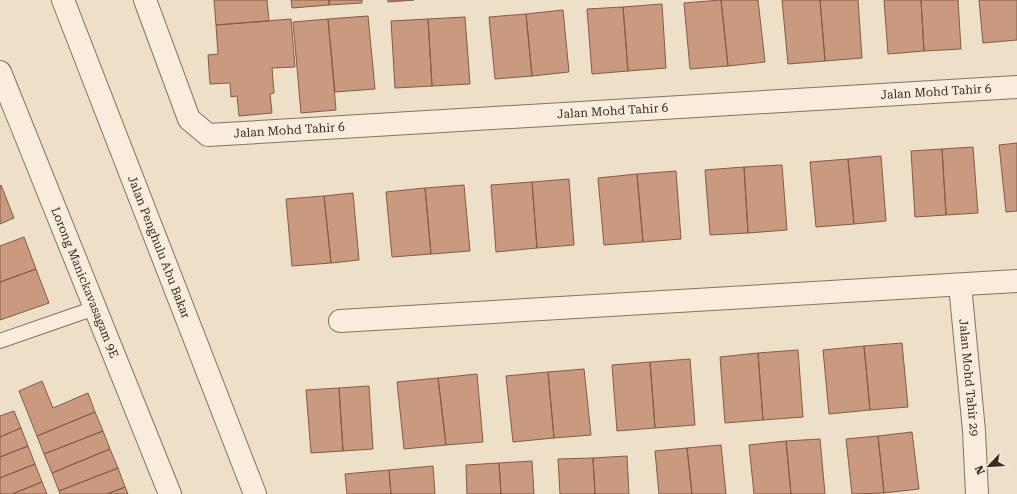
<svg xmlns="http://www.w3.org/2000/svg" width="1017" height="494" font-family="'Roboto Serif',serif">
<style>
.building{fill:#c99980;stroke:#865a45}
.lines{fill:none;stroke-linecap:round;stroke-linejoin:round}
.lane-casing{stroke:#88715e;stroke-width:16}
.street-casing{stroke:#88715e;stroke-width:24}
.lane{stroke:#f8eddc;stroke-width:14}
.street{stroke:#f8eddc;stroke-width:22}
.labels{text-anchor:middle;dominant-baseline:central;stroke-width:4;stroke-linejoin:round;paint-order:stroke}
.street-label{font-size:12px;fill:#392b21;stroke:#f5ead8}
</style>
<rect width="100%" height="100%" fill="#eddfc8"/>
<!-- building -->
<path class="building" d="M214,0H267L269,21L216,25Z
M291,0H329V5L292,8Z
M329,0H362V3L329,5Z
M388,0H414L388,2Z
M721,0L728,66L690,69L684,3Z
M721,0H758L765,62L728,66Z
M782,0H820L825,61L788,64Z
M820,0H858L862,58L825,61Z
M884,0H921L924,51L888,54Z
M921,0H958L961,49L924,51Z
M979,0H1017V40L983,43Z
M662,4L666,68L628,71L623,7Z
M623,7L628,71L592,74L587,9Z
M563,10L569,72L532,76L526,14Z
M526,14L532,76L495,79L489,17Z
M368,16L375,89L335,92L328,19Z
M465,17L470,84L432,86L428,19Z
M291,19L295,67L272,68L274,93L270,94L272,113L239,116L237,96L231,97L230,83L210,84L208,55L218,54L216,25Z
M328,19L336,110L301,113L293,22Z
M428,19L432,86L395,88L391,21Z
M1017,143V211L1006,212L999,145Z
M973,147L978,213L946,215L942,149Z
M942,149L946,215L915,217L911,151Z
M881,156L886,221L854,224L848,159Z
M848,159L854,224L816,227L810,162Z
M782,165L787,230L748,233L744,167Z
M744,167L748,233L710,235L705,170Z
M676,171L681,239L643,242L637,174Z
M637,174L643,242L604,245L598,178Z
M569,179L574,245L537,248L532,182Z
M532,182L537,248L496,252L491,185Z
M1,185L14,218L0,224V186Z
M464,185L470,251L431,254L425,188Z
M425,188L431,254L392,257L386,192Z
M353,193L359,260L331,263L324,196Z
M324,196L331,263L292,266L286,199Z
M24,237L36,269L0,282V246Z
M36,269L49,303L0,320V282Z
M902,343L908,407L870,410L864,346Z
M864,346L870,410L829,414L823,350Z
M798,350L803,417L763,420L758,353Z
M758,353L763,420L725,423L720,357Z
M690,359L695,425L655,428L650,362Z
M650,362L655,428L617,431L612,365Z
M584,369L591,435L554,438L548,372Z
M548,372L554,438L513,442L506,376Z
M477,374L483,442L446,445L438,378Z
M438,378L446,445L404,449L397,382Z
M42,381L53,408L88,393L95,412L37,436L19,391Z
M369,386L373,449L343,451L339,388Z
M339,388L343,451L311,453L306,390Z
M14,411L21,428L0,437V416Z
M95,412L103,431L44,454L37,436Z
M21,428L28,446L0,457V437Z
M103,431L110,449L52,473L44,454Z
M912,432L919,489L884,493L878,436Z
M878,436L884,493L852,494L846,439Z
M820,439L825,494H791L786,441Z
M786,441L791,494H754L749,445Z
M721,445L726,494H692L687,448Z
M28,446L35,464L0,478V457Z
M687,448L692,494H659L655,451Z
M110,449L118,468L59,491L52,473Z
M627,456L629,494H595L593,458Z
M593,458L595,494H560L558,459Z
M532,461L534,494H501L499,463Z
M499,463L501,494H467L466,465Z
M35,464L42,482L12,494H0V478Z
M433,466L435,494H391L389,470Z
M118,468L125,487L107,494H60L59,491Z
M389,470L391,494H347L345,474Z
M42,482L47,494H12Z
M125,487L128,494H107Z"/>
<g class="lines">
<defs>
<path id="lane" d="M0,341L95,308"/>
<g id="street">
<path id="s1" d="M63,0L255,494"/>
<path id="s2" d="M145,0L189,119L208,135L1017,87"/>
<path id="s3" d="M0,72L170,494"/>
<path id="s4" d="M960,285L974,431L977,494"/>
<path d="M340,321L1017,281"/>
</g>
</defs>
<!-- lane casing -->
<use href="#lane" class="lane-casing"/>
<!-- street casing -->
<use href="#street" class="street-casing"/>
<!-- lane -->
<use href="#lane" class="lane"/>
<!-- street -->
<use href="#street" class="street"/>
</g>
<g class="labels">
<!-- street labels -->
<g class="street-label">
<text stroke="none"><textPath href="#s2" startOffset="881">Jalan Mohd Tahir 6</textPath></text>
<text stroke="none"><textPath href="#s2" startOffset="557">Jalan Mohd Tahir 6</textPath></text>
<text stroke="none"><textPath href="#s2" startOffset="233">Jalan Mohd Tahir 6</textPath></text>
<text stroke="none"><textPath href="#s1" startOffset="265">Jalan Penghulu Abu Bakar</textPath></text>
<text stroke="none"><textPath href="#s3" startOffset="227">Lorong Manickavasagam 9E</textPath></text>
<text stroke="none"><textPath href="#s4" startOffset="93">Jalan Mohd Tahir 29</textPath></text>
</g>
</g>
<!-- north arrow -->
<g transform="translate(989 466) rotate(245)" stroke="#f5ead8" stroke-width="3" paint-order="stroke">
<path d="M0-3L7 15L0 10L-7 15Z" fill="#392b21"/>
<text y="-6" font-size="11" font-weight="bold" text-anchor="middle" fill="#392b21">N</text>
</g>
</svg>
